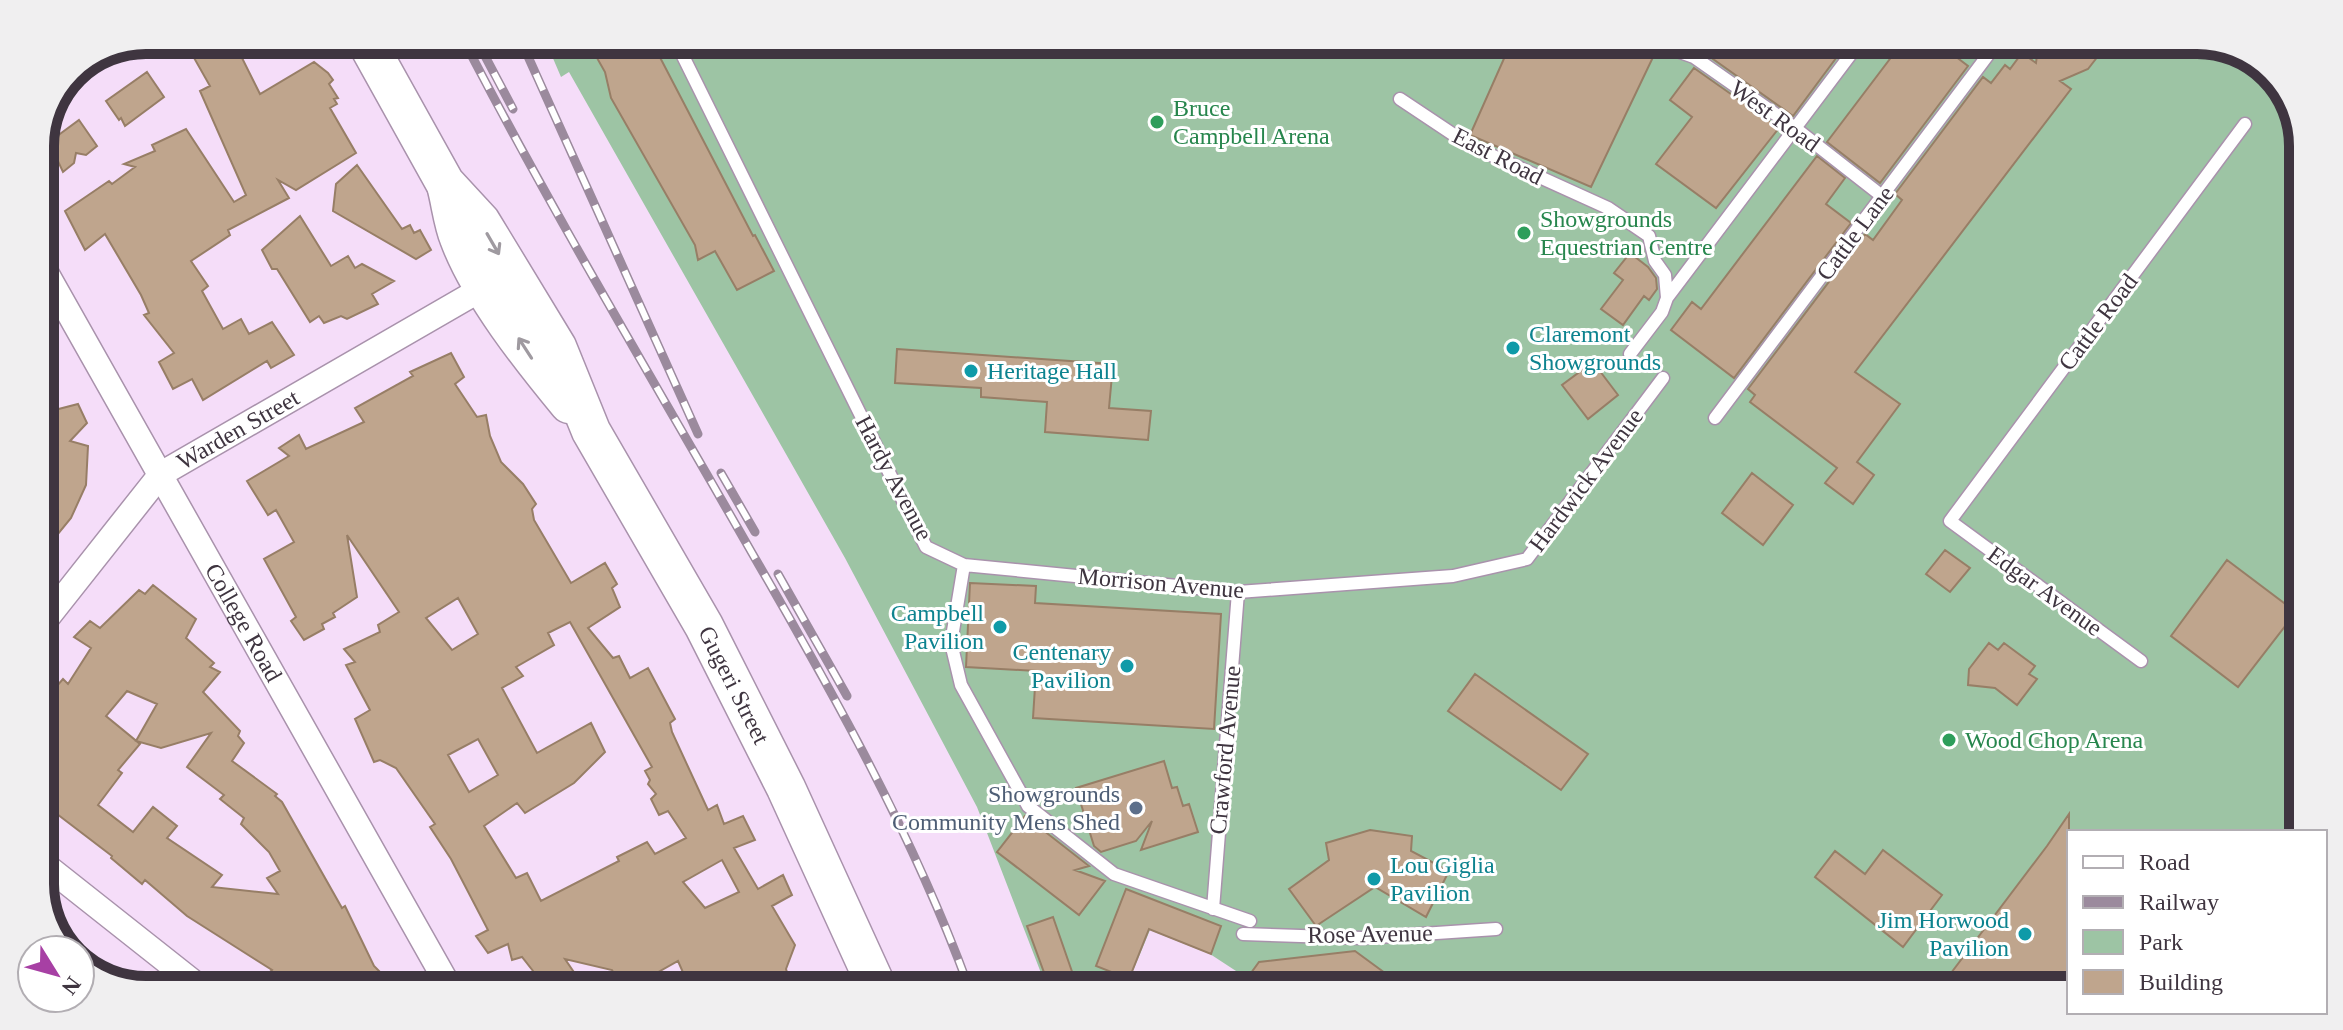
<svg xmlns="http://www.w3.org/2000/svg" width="2343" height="1030" font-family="'Times New Roman',serif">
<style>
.green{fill:#9dc4a4}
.building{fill:#bfa58d;stroke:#977e66;stroke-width:2;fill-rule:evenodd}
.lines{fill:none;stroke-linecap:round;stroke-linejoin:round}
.service-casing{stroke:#a992ac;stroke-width:15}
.minor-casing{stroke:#a992ac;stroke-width:27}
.primary-casing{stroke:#a992ac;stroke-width:41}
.service{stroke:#fff;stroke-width:12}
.minor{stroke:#fff;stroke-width:24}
.primary{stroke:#fff;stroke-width:38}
.rail-casing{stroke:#9b8a9d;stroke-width:9}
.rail{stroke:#fff;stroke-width:6;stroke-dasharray:18;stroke-linecap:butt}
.oneway{stroke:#9f9aa0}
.leisure-dot{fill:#2e9e5b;stroke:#fff;stroke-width:3}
.culture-dot{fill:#0f9aa8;stroke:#fff;stroke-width:3}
.service-dot{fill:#5c6f8a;stroke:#fff;stroke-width:3}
.labels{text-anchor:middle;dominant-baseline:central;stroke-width:6;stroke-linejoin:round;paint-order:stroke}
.leisure-label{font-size:24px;fill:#27864d;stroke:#fff;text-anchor:start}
.street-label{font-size:24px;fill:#3f3540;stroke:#fff}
.culture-label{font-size:24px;fill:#0d838f;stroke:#fff;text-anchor:start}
.service-label{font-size:24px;fill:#4e5e75;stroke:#fff;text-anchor:end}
.rim{fill:none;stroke:#3f3540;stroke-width:10}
</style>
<rect width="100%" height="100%" fill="#f5ddf9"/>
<!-- green -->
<path class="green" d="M546,42L2237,48L2281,82L2303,139L2296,830L2069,832V990L1259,986L1210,954L1150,930L1128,983L1122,986H1046L977,807L845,558L569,72L561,77Z"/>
<!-- building -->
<path class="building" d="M207,40H250L239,52L260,94L314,62L328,73L333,80L329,84L338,98L334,99L337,104L330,108L356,153L296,190L278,180L289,198L228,230L230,235L191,261L208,286L202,291L223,329L241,319L249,334L272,322L294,355L271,368L267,361L203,400L192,379L173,389L159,362L174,353L144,315L149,313L141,295L105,234L85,250L65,211L109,181L112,184L135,167L124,164L155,151L152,145L186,129L234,202L246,195L200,91L210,86L189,49Z
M588,42H652L753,236L755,235L774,271L737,290L715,251L698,260L695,245L611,98L605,72Z
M1510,45L1638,46L1655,53L1591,187L1470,135Z
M1712,46H1845L1793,116L1706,54Z
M1899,47H1943L1968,66L1880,183L1827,142Z
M2038,47H2105L2088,69L2060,81L2071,89L1855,372L1900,404L1857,462L1874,475L1853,504L1825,483L1837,468L1750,402L1755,395L1748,389L1865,234L1873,240L1902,200L1895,194L1983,77L1991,83L2005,65L2010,69L2022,53L2036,63Z
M1694,68L1779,128L1716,208L1656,164L1692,117L1670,100Z
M147,72L164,97L125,126L121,118L119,120L106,101Z
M79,120L97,146L86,155L76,153L74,163L63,172L49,142Z
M1817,156L1845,178L1826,204L1851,223L1734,378L1671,330L1692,302L1701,309Z
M357,165L402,229L410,225L414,233L420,230L431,250L416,259L333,211L336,184Z
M300,216L331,266L348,256L355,268L362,264L394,281L372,294L378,304L347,319L341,316L324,323L319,316L310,322L277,269H272L262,250Z
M1630,253L1648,267L1656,278L1657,289L1649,300L1644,296L1623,325L1601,309L1623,280L1614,273Z
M897,349L1113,364L1109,408L1151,411L1148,440L1045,432L1047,402L981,397V388L895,383Z
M451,353L464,377L455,384L477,417L486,415L490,436L501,462L523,484L536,504L532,509L534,520L571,583L605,563L617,584L612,588L620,607L588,628L613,658L619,656L630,678L648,668L675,719L670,723L672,732L708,810L717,805L724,824L743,816L755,840L734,848L758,889L783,875L792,895L772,906L795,945L786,969L791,985H751L749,981L739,984H688L678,961L637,984H620L612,970L565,959L582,984H537L533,971L522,957L512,960L508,944L488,953L476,936L488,930L451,859L430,827L435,824L396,768L380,760L374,762L355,719L370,710L346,665L355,662L344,649L380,632L378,625L399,612L347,535L357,597L333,613L335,617L322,624L324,629L304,640L291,621L296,617L264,559L294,542L276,510L268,515L247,481L289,456L279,448L299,435L306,449L364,422L355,408L413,376L410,372ZM458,598L478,634L452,650L426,618ZM570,622L652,767L645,771L650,780L648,784L656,794L651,799L659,815L668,811L686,838L655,854L647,842L617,857L619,861L541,901L527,873L516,878L484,826L517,803L525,813L574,783L605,752L591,723L537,753L502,688L523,676L516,667L554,645L548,633ZM478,739L498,775L469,792L448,755ZM722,860L739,892L705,908L683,882Z
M1593,362L1618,395L1588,419L1562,385Z
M78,404L87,423L70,441L88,446L86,485L71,518L40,556V419L51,411Z
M1752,473L1793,505L1763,545L1722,513Z
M1945,550L1970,568L1950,592L1926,574Z
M2227,560L2296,612L2238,687L2171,636Z
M970,583L1036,586L1035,603L1221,614L1214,729L1033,718L1036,671L966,667Z
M153,585L196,619L186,638L214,663L210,667L220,672L203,692L240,731L238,736L244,743L232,761L277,794L275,796L282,802L342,908L345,906L374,966L391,983H283L270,972L272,970L187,916L145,880L142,884L111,858L112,856L40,801V705L63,679L68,684L91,648L74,637L90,621L100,628L139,590L145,594ZM127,691L157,704L136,741L161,748L211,733L187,767L224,795L220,799L244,818L241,824L269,852L280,871L267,878L278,894L212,887L222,875L167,838L177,826L153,807L133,832L98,805L122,773L118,770L140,744L106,716Z
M1989,643L1998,650L2004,643L2035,666L2029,674L2037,679L2017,705L1995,688L1968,685L1969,669Z
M1475,674L1588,754L1561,790L1448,711Z
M1164,761L1172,788L1177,787L1183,806L1189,804L1198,832L1141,850L1152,821L1136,841L1101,852L1094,846L1076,788Z
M2069,814V990L1939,989L2047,846Z
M1025,816L1089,866L1075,870L1105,881L1079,915L997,852Z
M1370,830L1412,836L1411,851L1449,871L1426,917L1375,887L1316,926L1289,889L1329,860L1326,843Z
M1883,850L1942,895L1903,947L1815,877L1835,851L1865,874Z
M1126,889L1221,926L1211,954L1149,929L1129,979L1096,966Z
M1053,917L1077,986H1049L1027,926Z
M1355,951L1404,987L1270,986L1251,973L1259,962Z"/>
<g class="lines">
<defs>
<path id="service" d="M676,42L926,547L964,565L951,643L961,685L1028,806L1114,874L1250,921
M1663,46L1694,57L1795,128L1882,196
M1400,99L1469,145L1608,208L1649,236L1655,261L1665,275L1667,298L1662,312L1630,354
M1667,298L1857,46
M1715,418L1994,47
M964,565L1238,592L1453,576L1527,559L1663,378
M2141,661L1950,521L2245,124
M1213,909L1238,592
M1243,934L1362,938L1496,929"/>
<g id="minor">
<path id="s1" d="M40,262L447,983"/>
<path id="s2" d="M40,627L161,474L485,287"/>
<path d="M40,861L193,982"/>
</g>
<g id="primary">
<path id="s3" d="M366,41L445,183L481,222L557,347L591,431L704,626L786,788L876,985"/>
<path d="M447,189C451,205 453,223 459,238C480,294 531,358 569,404"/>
</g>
</defs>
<!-- service casing -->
<use href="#service" class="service-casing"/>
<!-- minor casing -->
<use href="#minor" class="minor-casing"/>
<!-- primary casing -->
<use href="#primary" class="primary-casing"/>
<!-- service -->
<use href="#service" class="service"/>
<!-- minor -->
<use href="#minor" class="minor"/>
<!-- primary -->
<use href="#primary" class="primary"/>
<defs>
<path id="rail" d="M464,41C554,215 655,383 752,553C833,693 912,833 968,985
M477,41L513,109
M521,41L698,434
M721,473L755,532
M778,574L847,696"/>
</defs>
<!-- rail casing -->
<use href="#rail" class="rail-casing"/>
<!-- rail -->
<use href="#rail" class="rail"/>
</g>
<!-- one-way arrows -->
<defs><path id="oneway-shaft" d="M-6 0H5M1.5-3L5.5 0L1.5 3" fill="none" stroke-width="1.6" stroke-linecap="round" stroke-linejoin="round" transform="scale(2)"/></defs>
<g class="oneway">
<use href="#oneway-shaft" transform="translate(493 244) rotate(60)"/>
<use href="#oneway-shaft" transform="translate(525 348) rotate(-123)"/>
</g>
<!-- markers -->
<g class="leisure-dot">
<circle cx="1157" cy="122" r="8"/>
<circle cx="1524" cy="233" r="8"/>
<circle cx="1949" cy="740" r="8"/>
</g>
<g class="culture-dot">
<circle cx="1513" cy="348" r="8"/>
<circle cx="971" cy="371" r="8"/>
<circle cx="1000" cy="627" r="8"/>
<circle cx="1127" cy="666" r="8"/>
<circle cx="1374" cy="879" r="8"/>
<circle cx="2025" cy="934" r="8"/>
</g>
<circle class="service-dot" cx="1136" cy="808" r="8"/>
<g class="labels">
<!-- leisure labels -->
<g class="leisure-label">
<text x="1173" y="108">Bruce<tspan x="1173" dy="28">Campbell Arena</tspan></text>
<text x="1540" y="219">Showgrounds<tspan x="1540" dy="28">Equestrian Centre</tspan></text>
<text x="1965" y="740">Wood Chop Arena</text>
</g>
<!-- street labels -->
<g class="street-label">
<text transform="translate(1775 116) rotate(36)">West Road</text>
<text transform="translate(1498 156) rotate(27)">East Road</text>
<text transform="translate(1855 233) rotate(-53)">Cattle Lane</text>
<text transform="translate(2098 322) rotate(-53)">Cattle Road</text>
<text stroke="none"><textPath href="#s2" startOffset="284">Warden Street</textPath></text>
<text transform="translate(894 478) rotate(62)">Hardy Avenue</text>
<text transform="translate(1586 480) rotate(-53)">Hardwick Avenue</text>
<text transform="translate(1161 583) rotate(5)">Morrison Avenue</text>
<text transform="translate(2045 591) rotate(36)">Edgar Avenue</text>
<text stroke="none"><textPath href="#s1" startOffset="414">College Road</textPath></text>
<text stroke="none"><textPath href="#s3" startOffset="744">Gugeri Street</textPath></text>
<text transform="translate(1225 750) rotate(-85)">Crawford Avenue</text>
<text transform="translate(1370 934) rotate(-1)">Rose Avenue</text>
</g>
<!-- culture labels -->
<g class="culture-label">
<text x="1529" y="334">Claremont<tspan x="1529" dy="28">Showgrounds</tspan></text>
<text x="987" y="371">Heritage Hall</text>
<text x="984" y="613" text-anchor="end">Campbell<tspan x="984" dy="28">Pavilion</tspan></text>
<text x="1111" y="652" text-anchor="end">Centenary<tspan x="1111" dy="28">Pavilion</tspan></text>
<text x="1390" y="865">Lou Giglia<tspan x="1390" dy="28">Pavilion</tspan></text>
<text x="2009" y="920" text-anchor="end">Jim Horwood<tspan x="2009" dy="28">Pavilion</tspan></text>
</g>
<!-- service labels -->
<g class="service-label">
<text x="1120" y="794">Showgrounds<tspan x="1120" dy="28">Community Mens Shed</tspan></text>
</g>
</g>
<!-- crop -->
<path d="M0 0H2343V1030H0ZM146 54H2197A92 92 0 0 1 2289 146V884A92 92 0 0 1 2197 976H146A92 92 0 0 1 54 884V146A92 92 0 0 1 146 54Z" fill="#f0eff0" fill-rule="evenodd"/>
<path class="rim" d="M146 54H2197A92 92 0 0 1 2289 146V884A92 92 0 0 1 2197 976H146A92 92 0 0 1 54 884V146A92 92 0 0 1 146 54Z"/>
<!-- legend -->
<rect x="2067" y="830" width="260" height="184" fill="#ffffff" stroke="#b2aeb3" stroke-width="2"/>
<rect x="2083" y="856" width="40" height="12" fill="#ffffff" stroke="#b2aeb3" stroke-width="2"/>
<text x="2139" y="870" font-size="24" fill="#3f3540">Road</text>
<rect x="2083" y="896" width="40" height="12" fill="#9b8a9d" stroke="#b2aeb3" stroke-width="2"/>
<text x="2139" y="910" font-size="24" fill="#3f3540">Railway</text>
<rect x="2083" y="930" width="40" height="24" fill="#9dc4a4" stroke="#b2aeb3" stroke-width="2"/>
<text x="2139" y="950" font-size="24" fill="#3f3540">Park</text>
<rect x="2083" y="970" width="40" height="24" fill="#bfa58d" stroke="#b2aeb3" stroke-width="2"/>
<text x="2139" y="990" font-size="24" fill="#3f3540">Building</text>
<!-- north arrow -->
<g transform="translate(56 974) rotate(127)"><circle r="38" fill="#ffffff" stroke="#b2aeb3" stroke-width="2"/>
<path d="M0-6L14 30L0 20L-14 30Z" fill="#a740a4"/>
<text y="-12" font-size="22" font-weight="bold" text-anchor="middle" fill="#3f3540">N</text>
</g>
</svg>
